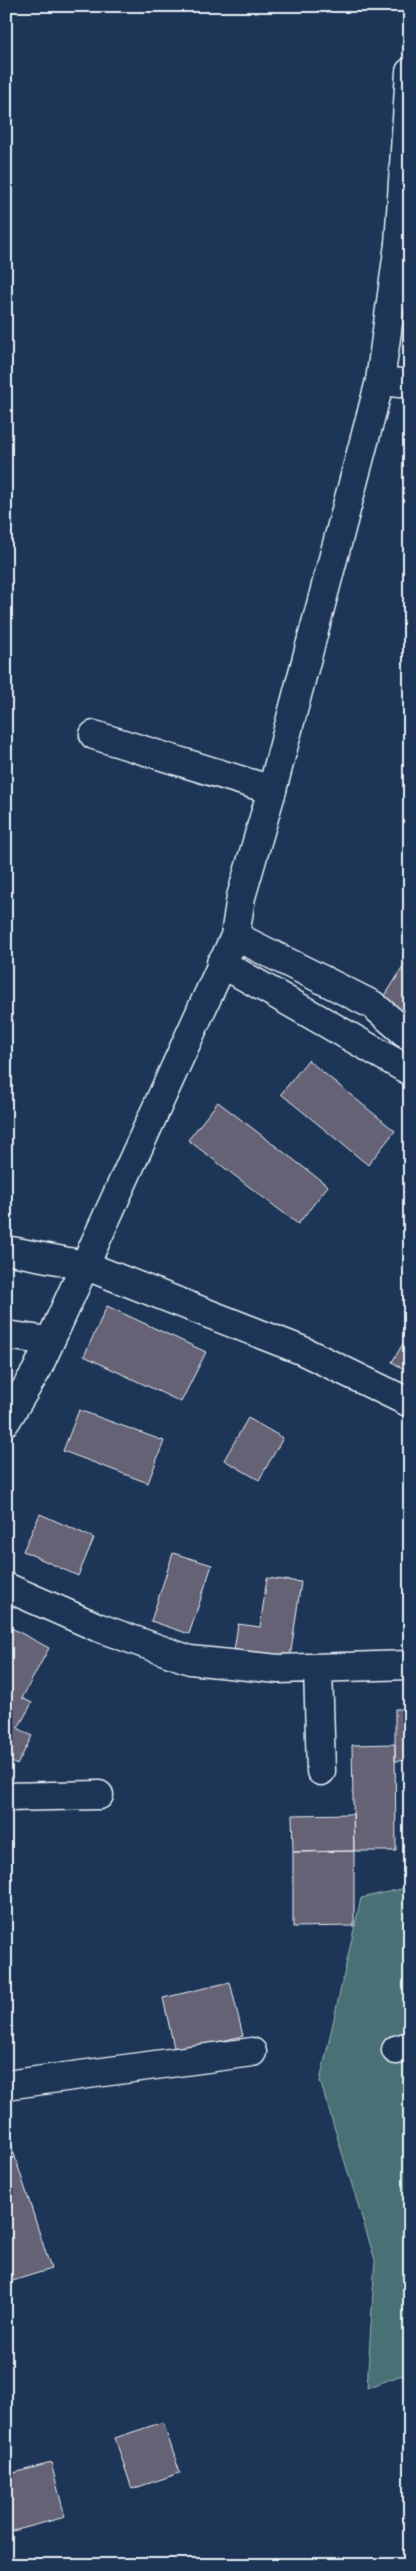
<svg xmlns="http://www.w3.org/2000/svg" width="416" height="2571" font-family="Kalam,sans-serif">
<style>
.green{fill:#497174;stroke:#98b1b6}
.building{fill:#666274;stroke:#e8f1f8}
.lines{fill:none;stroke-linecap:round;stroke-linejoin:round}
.minor-casing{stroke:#e8f1f8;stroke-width:31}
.tertiary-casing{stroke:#e8f1f8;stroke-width:31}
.minor{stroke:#1d3557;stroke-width:28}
.tertiary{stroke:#1d3557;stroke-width:28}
</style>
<rect width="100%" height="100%" fill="#1d3557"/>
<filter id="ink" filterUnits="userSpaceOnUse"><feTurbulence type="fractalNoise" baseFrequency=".02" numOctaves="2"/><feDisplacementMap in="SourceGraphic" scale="10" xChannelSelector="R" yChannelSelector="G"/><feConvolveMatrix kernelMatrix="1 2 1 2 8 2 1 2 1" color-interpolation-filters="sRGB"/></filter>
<g filter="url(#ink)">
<!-- green -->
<path class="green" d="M410,1887V2372L367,2388L375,2260L320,2081L361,1898Z"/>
<!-- building -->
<path class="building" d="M410,956V1015L383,999Z
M308,1060L395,1131L368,1165L281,1094Z
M218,1102L328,1186L298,1224L188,1140Z
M107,1306L206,1352L181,1402L84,1356Z
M410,1332V1373L392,1362Z
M79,1410L164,1441L148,1483L63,1451Z
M248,1418L283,1438L259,1480L224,1460Z
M40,1514L94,1538L78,1576L23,1551Z
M173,1553L212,1565L189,1634L151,1621Z
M267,1578L301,1582L290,1658L234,1651L238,1624L260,1627Z
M6,1625L49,1648L22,1698L32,1703L18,1728L32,1736L17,1765L6,1759Z
M395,1709H410V1760L395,1761Z
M395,1744L396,1851H354L352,1745Z
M353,1814L354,1851L293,1852L292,1815Z
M354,1851V1926L293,1927V1852Z
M6,1852H10L11,1901H6Z
M230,1982L243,2036L175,2052L163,1998Z
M6,2129L51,2269L6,2283Z
M163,2422L180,2473L132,2489L115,2438Z
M51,2463L65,2517L6,2533V2475Z"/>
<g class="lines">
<defs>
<path id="minor" d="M380,381L410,384
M94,735L272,790
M235,936L373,1005L410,1037
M221,963L410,1071
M6,1250L84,1265L301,1350L410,1403
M6,1335L49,1341
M6,1587L97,1627L190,1660L278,1669L410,1665
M318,1668L321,1771
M6,1797L99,1795
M396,2050L410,2046
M6,2085L252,2052"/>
<path id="tertiary" d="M6,1421L37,1370L235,936L241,897L272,790L380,381L399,244L410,72"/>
</defs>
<!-- minor casing -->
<use href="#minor" class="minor-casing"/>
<!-- tertiary casing -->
<use href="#tertiary" class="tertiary-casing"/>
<!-- minor -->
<use href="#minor" class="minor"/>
<!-- tertiary -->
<use href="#tertiary" class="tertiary"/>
</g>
</g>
<!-- margin -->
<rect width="416" height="2571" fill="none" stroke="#1d3557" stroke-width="25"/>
<rect x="12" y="12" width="391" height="2546" fill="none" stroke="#e8f1f8" stroke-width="2" filter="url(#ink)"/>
</svg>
